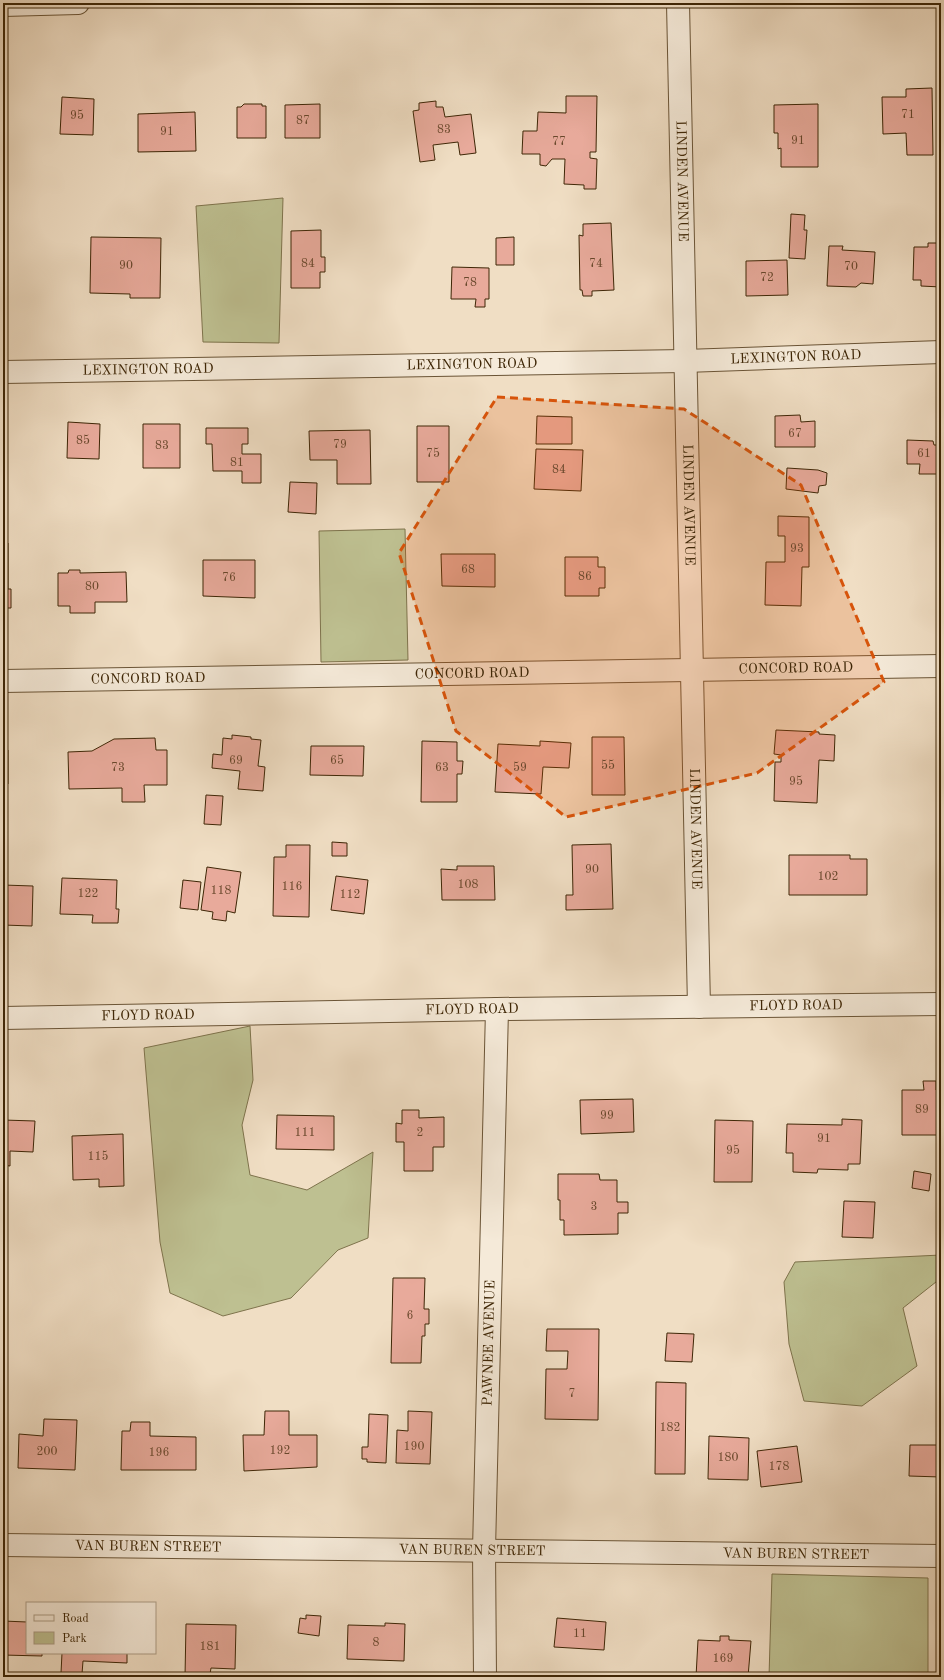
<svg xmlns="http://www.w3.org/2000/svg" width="944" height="1680" font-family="'Old Standard TT',serif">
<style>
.green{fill:#bec091;stroke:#7e734c}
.building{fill:#e8aa9b;stroke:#3e2606}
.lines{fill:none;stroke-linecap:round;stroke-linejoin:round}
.street-casing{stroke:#6a5436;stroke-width:24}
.street{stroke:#f5ead9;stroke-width:22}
.marked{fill:#d7540b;fill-opacity:0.2;stroke:#d7540b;stroke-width:3;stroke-dasharray:8 5;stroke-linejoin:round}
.labels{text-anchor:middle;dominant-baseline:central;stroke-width:3.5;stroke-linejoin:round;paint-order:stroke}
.number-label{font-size:12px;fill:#68472b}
.street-label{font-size:14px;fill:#3e2606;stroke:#f5ead9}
</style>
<rect width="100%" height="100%" fill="#f0dec4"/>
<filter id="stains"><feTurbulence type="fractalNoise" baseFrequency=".005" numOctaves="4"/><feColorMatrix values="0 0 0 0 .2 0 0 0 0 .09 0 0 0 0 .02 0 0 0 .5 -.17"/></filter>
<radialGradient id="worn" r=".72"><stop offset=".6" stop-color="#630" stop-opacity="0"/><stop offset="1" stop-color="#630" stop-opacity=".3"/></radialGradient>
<!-- green -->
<path class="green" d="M283,198L279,343L203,342L196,206Z
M405,529L408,660L321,662L319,531Z
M250,1026L253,1080L242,1125L250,1175L307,1190L373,1152L368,1238L338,1250L291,1298L223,1316L170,1293L160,1242L144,1048Z
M941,1255V1278L903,1308L917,1366L862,1406L804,1401L789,1344L784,1282L795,1262Z
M772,1574L928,1578V1677H769Z"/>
<!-- building -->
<path class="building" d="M932,88L933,155H907L906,133L883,134L882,97H906V89Z
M566,96H597L596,152H590V158L597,159L596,189H584V185L564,184L565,159H552L546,166L540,165V154H522L523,131H537L538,112L566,113Z
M62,97L94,99L93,135L60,134Z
M436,101V107H443L445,117L471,114L476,153L460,155L458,142L433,145L435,160L420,162L413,111L419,110V103Z
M244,104H262V106H266V138H237V107H241Z
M320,104V138H285V105Z
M818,104V167H781V148L778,149V133H774V105Z
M195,112L196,151L138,152V114Z
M791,214L805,215L804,230H807L805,259L789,258Z
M611,223L614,290L592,291V296H583L582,290H580L579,235L583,236V224Z
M321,230V257H325V272H320V288H291V231Z
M91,237L161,238L160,298H130V294L90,293Z
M514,237V265H496V238Z
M928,243H938V245H941V287L921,286V280H913L914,247H928Z
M829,246H843L842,250L875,252L873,284L861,283L856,287L827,286Z
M787,260L788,295L746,296V261Z
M452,267L489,268V299H485V307H475L476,299H451Z
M3,284H5V305H3Z
M800,415L801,422L815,421V447H775V416Z
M537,416L572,417V444H536Z
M68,422L100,424L99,459L67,458Z
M143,424H180V468H143Z
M417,426H449V482H417Z
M206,428H248V444H242V454H261V483H242V471H213L212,444H206Z
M370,430L371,484H337V460H310L309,431Z
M3,438H6V505H3Z
M907,440L933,441L934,445H941V474H919L920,464H907Z
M536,449L583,450L581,491L534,489Z
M787,468L818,470L827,473L826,485L819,486L818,493L786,489Z
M290,482L317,483L316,514L288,512Z
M778,516L809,517V567H802L801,606L765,605L766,562H785V536H778Z
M3,543H8V589H11V608H3Z
M441,554H495V587L442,586Z
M565,557H598V567H605V588H599V596H565Z
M203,560H255V598L203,596Z
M69,570H80V573L126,572L127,602H95V613H70V606H58V573H68Z
M776,730L819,732V734L835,735L834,761L819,760L817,803L774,801L775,762H781V755L774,754Z
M232,735L251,737V739L261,740L258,766L265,767L263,791L238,789L240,771L212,768L213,754L222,755L223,738L232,739Z
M592,737H624L625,795H592Z
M155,738L156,750H167V785H144L145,802H122V788L69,789L68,752L92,751L114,739Z
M422,741L457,742V761H463L462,774H457V802H421Z
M540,741L571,743L569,768L543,767L541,794L495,792L498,744L540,746Z
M311,746H364L363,776L310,775Z
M3,750H8V784H3Z
M206,795L223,796L221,825L204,824Z
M332,842L347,843V856H332Z
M611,844L613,909L566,910V895H573L572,845Z
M286,845H310L309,917L273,916L274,857H286Z
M789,855H850V859H867V895H789Z
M457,866H494L495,900H442L441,869L457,870Z
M207,867L241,872L235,913L227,911L226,921L212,919L213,912L201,910Z
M336,876L368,880L364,914L331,910Z
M62,878L117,880L116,909H119L118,923H92L93,915L60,914Z
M183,880L201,882L198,910L180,908Z
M3,885L33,886L32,926L3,925Z
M923,1081H936V1090H941V1135H902V1090H924Z
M633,1099L634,1132L581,1134L580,1100Z
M402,1110H419V1118L444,1117V1147H433V1171H404V1142H396V1123L402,1124Z
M277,1115L334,1116V1150L276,1149Z
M842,1119L862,1120L860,1164H848V1170L818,1169L817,1173L793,1172V1153H786L787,1124L842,1125Z
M3,1120L35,1121L33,1152L10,1151V1166L3,1165Z
M715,1120L753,1121L752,1182H714Z
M123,1134L124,1186L99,1187V1179L73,1180L72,1136Z
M914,1171L931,1174L929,1191L912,1188Z
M558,1174H599L600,1180H617V1202H628V1213H618V1234L564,1235V1220H560V1200H558Z
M844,1201L875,1202L873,1238L842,1237Z
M393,1278H425L424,1309H429V1324H425V1336H422L421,1363H391Z
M547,1329H599L598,1420L545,1419L546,1369H567L568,1351H546Z
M667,1333L694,1334L692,1362L665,1361Z
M656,1382L686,1383L685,1474H655Z
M265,1411H289V1435H317V1467L244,1471L243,1435H264Z
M408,1411L432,1412L430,1464L396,1463L397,1430L408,1431Z
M369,1414L388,1415L386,1463L367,1462V1459H362V1447H368Z
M44,1419L77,1420L75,1470L18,1468L19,1434L43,1436Z
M131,1422H150V1436L196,1437V1470H121L122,1431H130Z
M709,1436L749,1438L748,1480L708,1479Z
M910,1445H941V1477L909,1476Z
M797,1446L802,1482L761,1487L757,1451Z
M306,1615L321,1616L319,1636L298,1633L300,1618L306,1619Z
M557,1618L606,1622L604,1650L554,1647Z
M3,1621L27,1622V1653H42V1656L3,1655Z
M385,1623L405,1624L404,1661L347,1659L348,1625L385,1626Z
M186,1624L236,1625L235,1669L211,1668L210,1674H207V1677H185Z
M720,1636H729V1640L751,1641L748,1677H696L698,1640L720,1641Z
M62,1653H127V1663L83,1661L82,1674L61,1673Z"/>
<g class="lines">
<defs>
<g id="street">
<path id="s1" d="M678,3L699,1007"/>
<path d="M3,5L78,3"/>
<path id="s2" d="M3,372L685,361L941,352"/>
<path id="s3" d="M3,681L941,666"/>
<path id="s4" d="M3,1018L497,1009L941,1004"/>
<path id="s5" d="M3,1545L941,1556"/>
<path id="s6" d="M485,1677L484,1550L497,1009"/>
</g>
</defs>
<!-- street casing -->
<use href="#street" class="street-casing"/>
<!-- street -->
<use href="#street" class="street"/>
</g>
<!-- marked area -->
<path class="marked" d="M497,397L684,409L801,485L884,682L757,773L566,817L456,731L399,553Z"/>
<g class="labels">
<!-- number labels -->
<g class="number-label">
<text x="908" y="115">71</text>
<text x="77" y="116">95</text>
<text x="303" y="121">87</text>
<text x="444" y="130">83</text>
<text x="167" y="132">91</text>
<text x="798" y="141">91</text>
<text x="559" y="142">77</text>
<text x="308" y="264">84</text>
<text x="596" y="264">74</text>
<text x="126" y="266">90</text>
<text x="851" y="267">70</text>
<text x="767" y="278">72</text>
<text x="470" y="283">78</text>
<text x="795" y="434">67</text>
<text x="83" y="441">85</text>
<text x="340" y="445">79</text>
<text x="162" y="446">83</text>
<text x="433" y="454">75</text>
<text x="924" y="454">61</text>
<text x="237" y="463">81</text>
<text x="559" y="470">84</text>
<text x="797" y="549">93</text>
<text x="468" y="570">68</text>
<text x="585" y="577">86</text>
<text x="229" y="578">76</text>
<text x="92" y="587">80</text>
<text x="236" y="761">69</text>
<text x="337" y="761">65</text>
<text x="608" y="766">55</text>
<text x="118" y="768">73</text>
<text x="442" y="768">63</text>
<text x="520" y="768">59</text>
<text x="796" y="782">95</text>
<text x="592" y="870">90</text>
<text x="828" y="877">102</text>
<text x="468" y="885">108</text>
<text x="292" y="887">116</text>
<text x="221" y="891">118</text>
<text x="88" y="894">122</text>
<text x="350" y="895">112</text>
<text x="922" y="1110">89</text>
<text x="607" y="1116">99</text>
<text x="305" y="1133">111</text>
<text x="420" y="1133">2</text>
<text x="824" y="1139">91</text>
<text x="733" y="1151">95</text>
<text x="98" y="1157">115</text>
<text x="594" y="1207">3</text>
<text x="410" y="1316">6</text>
<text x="572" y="1394">7</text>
<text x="670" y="1428">182</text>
<text x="414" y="1447">190</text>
<text x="280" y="1451">192</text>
<text x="47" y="1452">200</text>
<text x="159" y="1453">196</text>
<text x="728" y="1458">180</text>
<text x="779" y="1467">178</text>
<text x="580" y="1634">11</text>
<text x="376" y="1643">8</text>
<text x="210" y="1647">181</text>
<text x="723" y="1659">169</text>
</g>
<!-- street labels -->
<g class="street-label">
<text stroke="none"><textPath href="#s1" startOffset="178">LINDEN AVENUE</textPath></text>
<text stroke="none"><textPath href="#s2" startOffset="793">LEXINGTON ROAD</textPath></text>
<text stroke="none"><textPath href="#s2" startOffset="469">LEXINGTON ROAD</textPath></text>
<text stroke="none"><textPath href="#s2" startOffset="145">LEXINGTON ROAD</textPath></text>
<text stroke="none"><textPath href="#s1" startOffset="502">LINDEN AVENUE</textPath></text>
<text stroke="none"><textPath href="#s3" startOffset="793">CONCORD ROAD</textPath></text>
<text stroke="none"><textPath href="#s3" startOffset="469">CONCORD ROAD</textPath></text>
<text stroke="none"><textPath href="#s3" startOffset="145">CONCORD ROAD</textPath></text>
<text stroke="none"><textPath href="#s1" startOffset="826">LINDEN AVENUE</textPath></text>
<text stroke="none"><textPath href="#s4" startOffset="793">FLOYD ROAD</textPath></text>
<text stroke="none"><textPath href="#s4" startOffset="469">FLOYD ROAD</textPath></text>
<text stroke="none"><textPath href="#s4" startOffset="145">FLOYD ROAD</textPath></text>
<text stroke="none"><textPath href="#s6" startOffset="334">PAWNEE AVENUE</textPath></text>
<text stroke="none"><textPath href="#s5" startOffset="145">VAN BUREN STREET</textPath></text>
<text stroke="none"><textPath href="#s5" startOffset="469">VAN BUREN STREET</textPath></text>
<text stroke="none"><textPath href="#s5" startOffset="793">VAN BUREN STREET</textPath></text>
</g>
</g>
<!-- margin -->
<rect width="944" height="1680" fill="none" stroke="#f0dec4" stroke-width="16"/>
<rect x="4" y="4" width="936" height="1672" fill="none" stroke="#3e2606" stroke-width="2"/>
<rect x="8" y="8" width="928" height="1664" fill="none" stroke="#3e2606"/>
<!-- legend -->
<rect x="26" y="1602" width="130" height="52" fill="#f5ead9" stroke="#ac9c85"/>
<rect x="34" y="1615" width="20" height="6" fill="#f5ead9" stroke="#ac9c85"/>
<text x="62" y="1622" font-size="12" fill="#3e2606">Road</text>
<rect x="34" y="1632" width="20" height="12" fill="#bec091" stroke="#ac9c85"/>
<text x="62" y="1642" font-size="12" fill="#3e2606">Park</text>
<rect width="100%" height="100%" filter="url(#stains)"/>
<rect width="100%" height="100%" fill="url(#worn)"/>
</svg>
